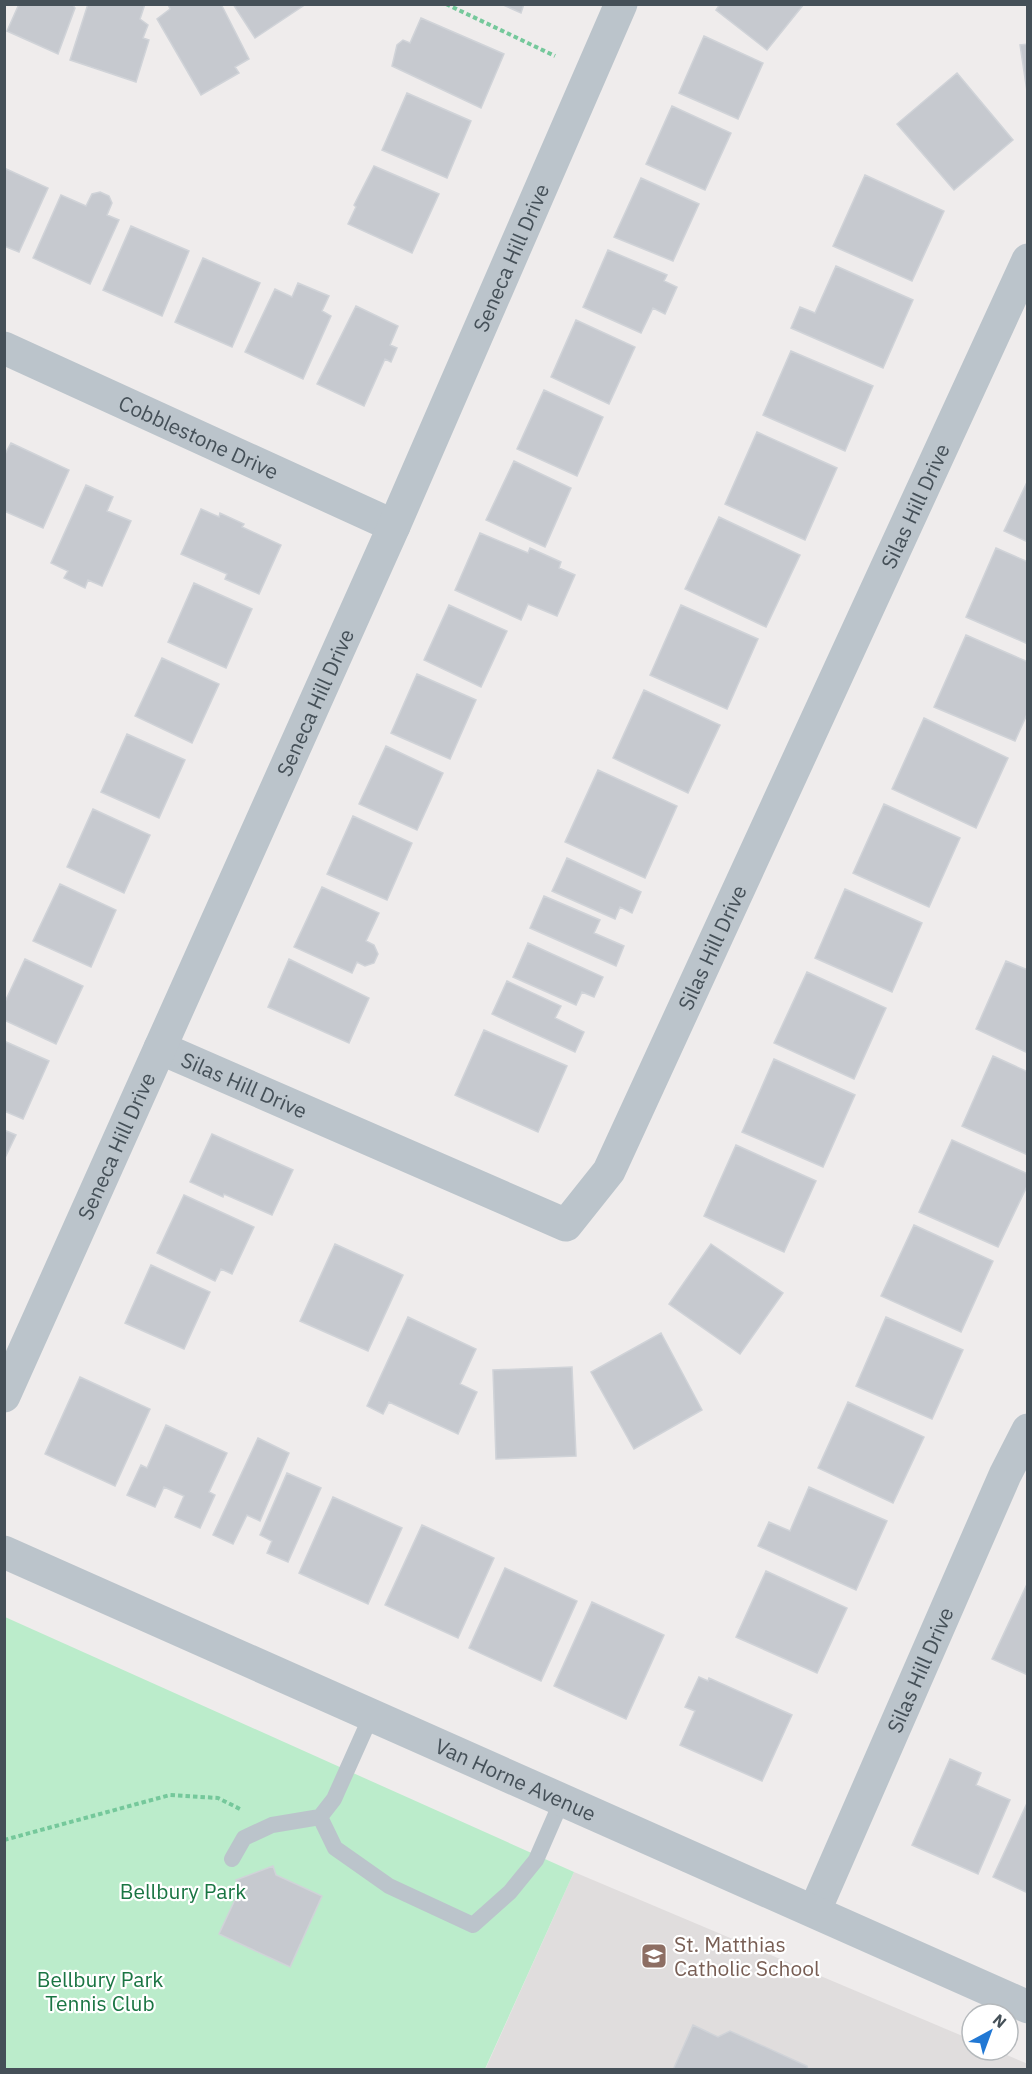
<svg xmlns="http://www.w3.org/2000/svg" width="1032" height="2074" font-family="'IBM Plex Sans',sans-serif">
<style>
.education{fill:#e0dddd}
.green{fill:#bbeccb}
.building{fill:#c6c9cf;stroke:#d0d3d8;stroke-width:1.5}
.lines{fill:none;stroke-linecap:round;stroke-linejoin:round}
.path{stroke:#75c89b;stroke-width:4;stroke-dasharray:4.5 3;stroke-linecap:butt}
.service{stroke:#bbc4cb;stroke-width:16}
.minor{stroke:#bbc4cb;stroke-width:33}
.tertiary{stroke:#bbc4cb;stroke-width:33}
.labels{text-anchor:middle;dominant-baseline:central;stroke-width:4.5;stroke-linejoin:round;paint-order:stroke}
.street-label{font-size:21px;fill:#455058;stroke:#fff}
.park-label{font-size:21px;fill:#1a7543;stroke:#fff}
.education-label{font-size:21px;fill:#785e54;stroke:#fff;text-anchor:start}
</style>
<rect width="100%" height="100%" fill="#efecec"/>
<!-- education -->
<path class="education" d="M574,1872L972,2040V2050H995L1028,2064L1027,2070H485Z"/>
<!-- green -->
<path class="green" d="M5,1617L574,1872L485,2069L5,2070Z"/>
<!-- building -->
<path class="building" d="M19,4H72L75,8L58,54L7,31Z
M88,4H145L140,19L148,25L143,38L149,40L136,82L70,60Z
M168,4H221L249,59L235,67L239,73L201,95L157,19L170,9Z
M233,4H306L255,38Z
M501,4H524L521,13Z
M720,4H804L767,50L716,10Z
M421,18L504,54L481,108L392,66L397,45L403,40L410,43Z
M704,36L763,63L738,119L679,93Z
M1028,44V98L1020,45Z
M957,73L1013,140L954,190L897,124Z
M407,93L471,121L447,178L382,150Z
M672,106L731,133L705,190L646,164Z
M374,166L439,194L412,253L348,224L356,207L354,205Z
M4,168L48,188L19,252L4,246Z
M865,175L944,211L912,281L833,246Z
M641,178L699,204L673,261L614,237Z
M100,192L109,196L112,203L107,215L119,220L90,284L33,258L61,195L86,206L92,194Z
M131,226L189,251L162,316L103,290Z
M608,250L667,275L664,281L677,287L665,314L653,308L641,333L583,307Z
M203,258L260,283L232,347L175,322Z
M836,266L913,300L883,368L791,328L800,307L815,313Z
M298,283L329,296L322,311L331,316L303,379L245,352L275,289L292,297Z
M356,306L398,326L390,345L397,348L391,362L385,359L364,406L317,384Z
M576,320L635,347L609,404L551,377Z
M791,351L873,386L845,451L763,415Z
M544,390L603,417L577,476L517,449Z
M757,432L837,468L805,540L725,504Z
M11,443L69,470L43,528L4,511V456Z
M514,461L571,488L545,547L486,520Z
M1028,480V542L1004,531Z
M86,485L113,497L107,511L131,521L102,586L88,580L85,588L64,578L68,571L51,563Z
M201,509L219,517L220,513L244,524L242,527L281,545L259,594L225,579L227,574L181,554Z
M719,517L800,555L766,627L685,589Z
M480,533L528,553L530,548L561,562L559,568L575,575L557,616L528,604L521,620L455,590Z
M996,548L1028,562V644L966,617Z
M194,583L252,609L226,668L168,642Z
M449,605L507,631L481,687L424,660Z
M681,605L758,639L727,709L650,675Z
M966,635L1028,662V712L1015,741L934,707Z
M162,658L219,684L192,743L135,716Z
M417,674L476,700L450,759L391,733Z
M644,690L720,725L688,793L613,758Z
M924,718L1008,758L976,828L892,789Z
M127,734L185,760L159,818L101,792Z
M386,746L443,773L417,830L359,804Z
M598,770L677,806L645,878L565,842Z
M884,804L960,838L929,907L853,873Z
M93,809L150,835L124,893L67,867Z
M353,816L412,843L387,900L327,874Z
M567,858L641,892L632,913L620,907L615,919L552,891Z
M60,884L116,910L91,967L33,941Z
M322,887L379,913L366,941L374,945L378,954L374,963L365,966L357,962L352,973L294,947Z
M845,889L922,923L892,992L815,958Z
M544,896L600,920L594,933L624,946L616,966L530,928Z
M528,943L603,977L594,997L582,992L576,1005L513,977Z
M25,959L83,986L56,1044L4,1020V1004Z
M289,959L369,998L349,1043L268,1007Z
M1006,961L1028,970V1053L976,1029Z
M807,972L886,1008L854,1079L774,1043Z
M507,981L561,1006L555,1018L584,1032L575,1052L492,1014Z
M484,1030L567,1066L538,1132L455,1095Z
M4,1041L49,1061L23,1119L4,1111Z
M993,1056L1028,1072V1155L962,1126Z
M774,1059L855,1095L823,1167L742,1132Z
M4,1130L16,1135L4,1160Z
M212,1134L293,1170L272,1215L224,1194L223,1197L190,1182Z
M952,1140L1028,1174V1184L998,1247L919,1212Z
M736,1145L816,1181L784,1252L704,1216Z
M184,1195L254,1227L232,1274L221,1269L215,1281L157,1253Z
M914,1225L993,1261L961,1332L881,1296Z
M335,1244L403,1275L368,1351L300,1321Z
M711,1244L783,1293L740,1354L669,1304Z
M151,1265L210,1292L184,1349L125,1323Z
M408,1317L476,1349L460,1384L477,1392L458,1434L389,1402L383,1414L367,1406Z
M886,1317L963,1350L932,1419L856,1386Z
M661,1333L702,1410L634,1449L591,1372Z
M572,1367L576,1456L496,1459L493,1370Z
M80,1377L150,1409L115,1486L45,1454Z
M848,1402L924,1437L893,1503L818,1468Z
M166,1425L227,1453L209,1492L215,1495L200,1528L175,1517L184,1496L164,1487L155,1507L127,1495L141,1465L147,1468Z
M258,1438L289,1453L260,1521L247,1515L233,1544L213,1535Z
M287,1473L321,1488L288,1562L267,1553L272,1541L260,1535Z
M809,1487L887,1521L856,1590L758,1546L769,1522L790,1531Z
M333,1497L402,1528L368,1604L299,1573Z
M422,1525L494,1558L458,1638L385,1605Z
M505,1568L577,1601L541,1681L469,1648Z
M766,1571L847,1608L817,1673L736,1637Z
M1028,1582V1675L992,1659Z
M592,1602L664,1635L626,1719L554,1686Z
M699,1677L708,1681L709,1678L792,1715L762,1781L680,1745L695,1711L685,1707Z
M950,1759L981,1773L976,1785L1010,1800L978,1874L912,1845Z
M1028,1801V1893L993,1877Z
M273,1866L276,1875L322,1896L290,1967L219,1934L240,1889L236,1880Z
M693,2025L718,2037L730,2031L807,2066L808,2070H673Z"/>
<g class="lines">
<!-- path -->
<path class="path" d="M446,4L555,56
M4,1840L170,1795L218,1798L242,1810"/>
<!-- service -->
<path class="service" d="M320,1817L334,1799L372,1714
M232,1859L244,1838L272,1825L320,1817L335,1848L389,1886L473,1925L510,1892L536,1860L563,1798"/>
<!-- minor -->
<g class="minor">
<path id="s1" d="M4,348L394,526"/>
<path id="s2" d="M160,1048L566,1225L609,1171L1028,260"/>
<path id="s3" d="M4,1396L394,526L621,4"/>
<path id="s4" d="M815,1910L1005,1475L1028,1430"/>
</g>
<!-- tertiary -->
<path class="tertiary" id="s5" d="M4,1552L1028,2007"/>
</g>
<!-- icons -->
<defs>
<symbol id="school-square" viewBox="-11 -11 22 22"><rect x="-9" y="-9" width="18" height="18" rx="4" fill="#8d6e63" stroke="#fff"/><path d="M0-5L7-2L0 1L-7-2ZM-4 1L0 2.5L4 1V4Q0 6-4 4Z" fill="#fff"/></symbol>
</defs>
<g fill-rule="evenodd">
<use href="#school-square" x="639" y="1941" width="30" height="30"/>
</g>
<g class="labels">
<!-- street labels -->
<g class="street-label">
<text stroke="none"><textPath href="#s3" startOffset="1246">Seneca Hill Drive</textPath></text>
<text stroke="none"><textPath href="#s1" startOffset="214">Cobblestone Drive</textPath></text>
<text stroke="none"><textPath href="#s2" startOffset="1244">Silas Hill Drive</textPath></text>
<text stroke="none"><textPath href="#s3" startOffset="760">Seneca Hill Drive</textPath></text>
<text stroke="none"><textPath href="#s2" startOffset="758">Silas Hill Drive</textPath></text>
<text stroke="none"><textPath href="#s2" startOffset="92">Silas Hill Drive</textPath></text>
<text stroke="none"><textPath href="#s3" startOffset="274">Seneca Hill Drive</textPath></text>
<text stroke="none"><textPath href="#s4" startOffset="262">Silas Hill Drive</textPath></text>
<text stroke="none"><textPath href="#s5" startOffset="560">Van Horne Avenue</textPath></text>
</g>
<!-- park labels -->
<g class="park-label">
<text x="183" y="1891">Bellbury Park</text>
<text x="100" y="1979">Bellbury Park<tspan x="100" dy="24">Tennis Club</tspan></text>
</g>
<!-- education labels -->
<g class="education-label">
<text x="674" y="1944">St. Matthias<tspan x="674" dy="24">Catholic School</tspan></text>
</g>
</g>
<!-- border -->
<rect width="1032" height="2074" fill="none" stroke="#455058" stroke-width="12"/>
<!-- north arrow -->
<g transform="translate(990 2032) rotate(41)"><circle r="28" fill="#ffffff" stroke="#b5b9bc" stroke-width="1.5"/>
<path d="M0-4.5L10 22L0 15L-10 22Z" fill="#2178d4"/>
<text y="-9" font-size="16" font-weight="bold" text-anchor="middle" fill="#455058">N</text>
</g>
</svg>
